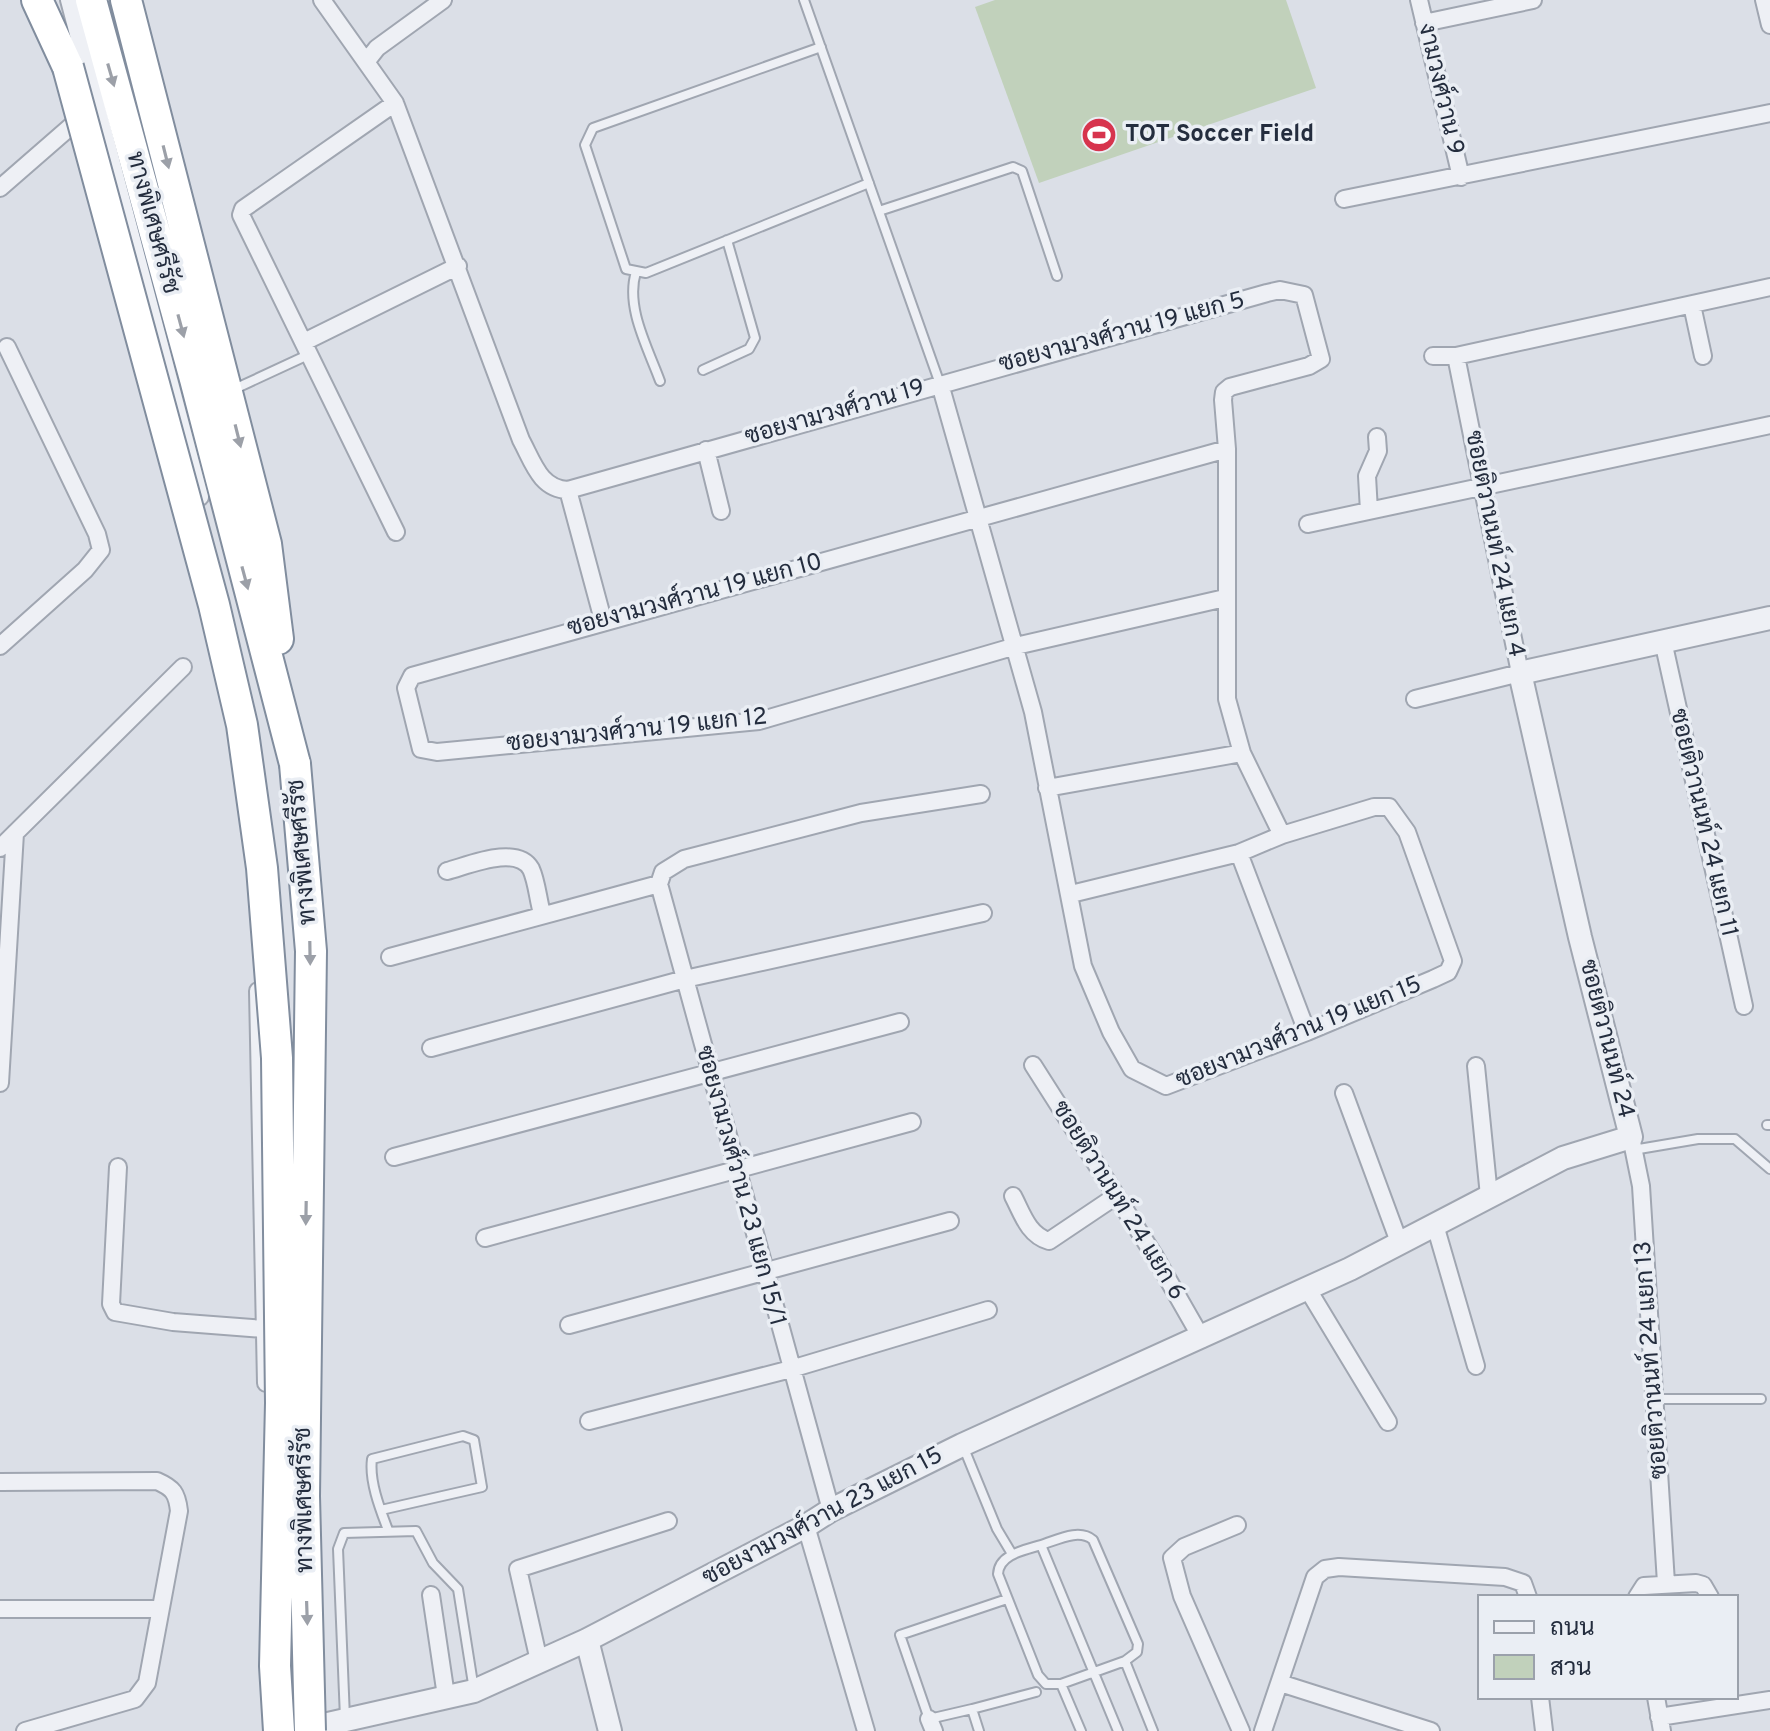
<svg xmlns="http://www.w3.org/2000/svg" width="1770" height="1731" font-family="Overpass,Sarabun,sans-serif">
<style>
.green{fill:#c1d1bb}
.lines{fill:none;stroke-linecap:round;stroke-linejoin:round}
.service-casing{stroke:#a0a6b1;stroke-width:12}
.minor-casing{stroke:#a0a6b1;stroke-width:20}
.tertiary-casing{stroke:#a0a6b1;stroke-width:26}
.motorway-casing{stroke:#818d9e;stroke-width:34}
.service{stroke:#eef0f5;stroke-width:8}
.minor{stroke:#eef0f5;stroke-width:16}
.tertiary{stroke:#eef0f5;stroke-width:22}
.motorway{stroke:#fff;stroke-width:30}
.motorway-bridge-casing{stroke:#818d9e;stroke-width:34;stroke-linecap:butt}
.motorway-bridge{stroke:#fff;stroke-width:30}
.oneway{fill:#9ca0a8}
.labels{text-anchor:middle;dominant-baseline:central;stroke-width:7;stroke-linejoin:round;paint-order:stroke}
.street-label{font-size:24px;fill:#242d3e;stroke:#eaeef4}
.poi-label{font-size:24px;font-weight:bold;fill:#242d3e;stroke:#eaeef4;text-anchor:start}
</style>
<rect width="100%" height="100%" fill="#dbdfe7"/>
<!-- green -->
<path class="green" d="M995,0H1286L1316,88L1039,183L975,7Z"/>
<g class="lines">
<defs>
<path id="service" d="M804,0L940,384
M821,47L593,128L585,145L626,269L646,273L869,183
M879,211L1013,167L1022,171L1057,276
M636,272C625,307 648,348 660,381
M703,370L749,349L755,338L727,240
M241,386L310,354
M1767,1125H1770
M1633,1150L1698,1139H1735L1770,1169
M1654,1399H1761
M963,1446L997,1529L1012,1554
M381,1510L482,1487L474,1440L463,1436L372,1459C369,1481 380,1509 388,1530
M1041,1545C1057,1540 1079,1528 1093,1540L1138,1644L1137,1652L1125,1661L1153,1731
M1061,1684L1125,1661
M972,1709L1036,1692
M345,1718L338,1549L344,1533L416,1531L433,1563L458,1589L474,1690
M979,1731L972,1709L929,1719L900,1635L1007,1599
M1081,1731L1061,1684H1046L1038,1675L998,1574C999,1554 1025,1550 1041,1545L1118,1731"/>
<path id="minor" d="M69,0L200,497
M322,0L395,103L521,440C533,462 540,489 568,490L1267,293L1280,290L1304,295L1321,359L1309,366L1230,387L1224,392L1223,400L1227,449V699L1242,753L1282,835
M1419,0L1461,177
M1764,0L1770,25
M1424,23L1533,0
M366,62L377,48L443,0
M395,103L243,209L241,215L396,532
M0,188L85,114
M1344,199L1770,113
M1692,305L1703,356
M304,342L458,266
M1433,356H1456L1770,287
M940,384L1033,712L1083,966L1111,1032L1132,1069L1166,1086L1307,1032L1433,979L1448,972L1453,961L1407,832L1389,807H1374L1282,835L1239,853L1071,894
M706,450L721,511
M568,490L603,620
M1369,511L1367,476L1378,451L1377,437
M1308,524L1770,425
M1225,598L1016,646L759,721L437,752L421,749L406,688L412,676L1227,449
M1663,641L1744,1006
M0,646L85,570L101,550L97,534L7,347
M1415,699L1520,673L1456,356
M1047,788L1242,753
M0,848L183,667
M1239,853L1307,1032
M447,871C467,866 517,844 531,869C537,882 538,900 542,913
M390,957L659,884
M258,991L266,1383
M431,1048L685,979L983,913
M1033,1065L1154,1255L1202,1339
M1476,1066L1489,1196
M0,1083L15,833
M1344,1093L1399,1242
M1631,1137L1641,1186L1666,1583
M394,1157L900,1022
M118,1167L111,1304L115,1312L173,1322L264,1329
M1013,1196C1022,1213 1028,1235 1049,1241L1116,1196
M1435,1225L1476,1366
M485,1238L912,1122
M1307,1288L1388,1422
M569,1325L950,1221
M589,1421L791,1369L988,1310
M0,1482L157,1481C173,1488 177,1493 179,1511L147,1683L135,1699L25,1731
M831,1510L659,884L663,872L684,859L861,813L981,794
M1237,1525L1184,1547L1172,1558L1182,1596L1241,1731
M806,1526L866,1731
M431,1595L446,1696
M1637,1597L1644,1586L1696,1583L1703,1585L1710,1597
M0,1609H160
M539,1661L518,1569L668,1521
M1280,1683L1431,1731
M1540,1697L1544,1731
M1656,1697L1662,1731
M1659,1717L1770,1700
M929,1719L934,1731
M1263,1731L1315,1577L1325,1569L1339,1567L1505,1577L1523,1583L1528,1597"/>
<path id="tertiary" d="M587,1640L610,1731
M297,1731L474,1691L587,1640L806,1526L831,1510L962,1445L1350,1269L1563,1158L1631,1137L1580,937L1520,673L1770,618"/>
<path id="motorway" d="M37,0L68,67
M91,0L195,379L295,764
M126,0L266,544L278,639"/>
</defs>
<!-- service casing -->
<use href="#service" class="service-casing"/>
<!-- minor casing -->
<use href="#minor" class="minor-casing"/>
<!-- tertiary casing -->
<use href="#tertiary" class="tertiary-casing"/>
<!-- motorway casing -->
<use href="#motorway" class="motorway-casing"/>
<!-- service -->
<use href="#service" class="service"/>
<!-- minor -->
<use href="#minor" class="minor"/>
<!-- tertiary -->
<use href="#tertiary" class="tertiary"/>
<!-- motorway -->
<use href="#motorway" class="motorway"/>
<defs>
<path id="motorway-bridge" d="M68,67L214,605L242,725L262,868L277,1058L281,1403L275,1666L279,1731
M295,764L311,951L304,1496L310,1731"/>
</defs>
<!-- motorway-bridge casing -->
<use href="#motorway-bridge" class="motorway-bridge-casing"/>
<!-- motorway-bridge -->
<use href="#motorway-bridge" class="motorway-bridge"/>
</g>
<!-- one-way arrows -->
<defs><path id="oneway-solid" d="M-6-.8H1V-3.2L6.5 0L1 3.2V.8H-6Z" transform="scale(2)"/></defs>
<g class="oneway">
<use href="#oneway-solid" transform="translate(111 75) rotate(74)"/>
<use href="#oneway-solid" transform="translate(166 157) rotate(76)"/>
<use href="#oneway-solid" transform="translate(181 326) rotate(75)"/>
<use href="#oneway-solid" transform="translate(238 436) rotate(76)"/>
<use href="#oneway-solid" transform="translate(245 578) rotate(75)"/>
<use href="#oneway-solid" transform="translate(310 953) rotate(89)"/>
<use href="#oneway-solid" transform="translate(306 1213) rotate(91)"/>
<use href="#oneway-solid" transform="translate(307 1613) rotate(88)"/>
</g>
<!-- icons -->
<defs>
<symbol id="stadium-disc" viewBox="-11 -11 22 22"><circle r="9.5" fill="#d7344d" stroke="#eaeef4"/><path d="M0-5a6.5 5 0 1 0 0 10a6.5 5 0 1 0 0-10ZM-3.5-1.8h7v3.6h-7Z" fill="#fff"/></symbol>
</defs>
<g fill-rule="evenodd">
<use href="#stadium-disc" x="1079" y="115" width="40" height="40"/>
</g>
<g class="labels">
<!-- street labels -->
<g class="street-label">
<text transform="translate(1440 89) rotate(77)">งามวงศ์วาน 9</text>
<text transform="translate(152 223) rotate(75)">ทางพิเศษศรีรัช</text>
<text transform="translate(1122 333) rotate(-15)">ซอยงามวงศ์วาน 19 แยก 5</text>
<text transform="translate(835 413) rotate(-16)">ซอยงามวงศ์วาน 19</text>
<text transform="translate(1494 544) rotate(79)">ซอยติวานนท์ 24 แยก 4</text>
<text transform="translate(695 596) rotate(-15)">ซอยงามวงศ์วาน 19 แยก 10</text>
<text transform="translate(637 731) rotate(-6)">ซอยงามวงศ์วาน 19 แยก 12</text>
<text transform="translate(1703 823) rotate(77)">ซอยติวานนท์ 24 แยก 11</text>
<text transform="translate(303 852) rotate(-95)">ทางพิเศษศรีรัช</text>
<text transform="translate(1299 1033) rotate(-22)">ซอยงามวงศ์วาน 19 แยก 15</text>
<text transform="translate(1606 1039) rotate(76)">ซอยติวานนท์ 24</text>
<text transform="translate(740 1186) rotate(75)">ซอยงามวงศ์วาน 23 แยก 15/1</text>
<text transform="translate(1118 1201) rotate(58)">ซอยติวานนท์ 24 แยก 6</text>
<text transform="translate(1652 1360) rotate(-94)">ซอยติวานนท์ 24 แยก 13</text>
<text transform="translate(305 1500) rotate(-91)">ทางพิเศษศรีรัช</text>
<text transform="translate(823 1517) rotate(-28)">ซอยงามวงศ์วาน 23 แยก 15</text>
</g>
<!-- poi labels -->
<g class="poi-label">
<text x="1125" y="135">TOT Soccer Field</text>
</g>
</g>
<!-- legend -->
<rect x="1478" y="1595" width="260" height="104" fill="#eaeef4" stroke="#9ba1ab" stroke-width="2"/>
<rect x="1494" y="1621" width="40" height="12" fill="#eef0f5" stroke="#9ba1ab" stroke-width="2"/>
<text x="1550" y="1635" font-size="24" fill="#242d3e">ถนน</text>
<rect x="1494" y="1655" width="40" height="24" fill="#c1d1bb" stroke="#9ba1ab" stroke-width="2"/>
<text x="1550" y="1675" font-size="24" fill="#242d3e">สวน</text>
</svg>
